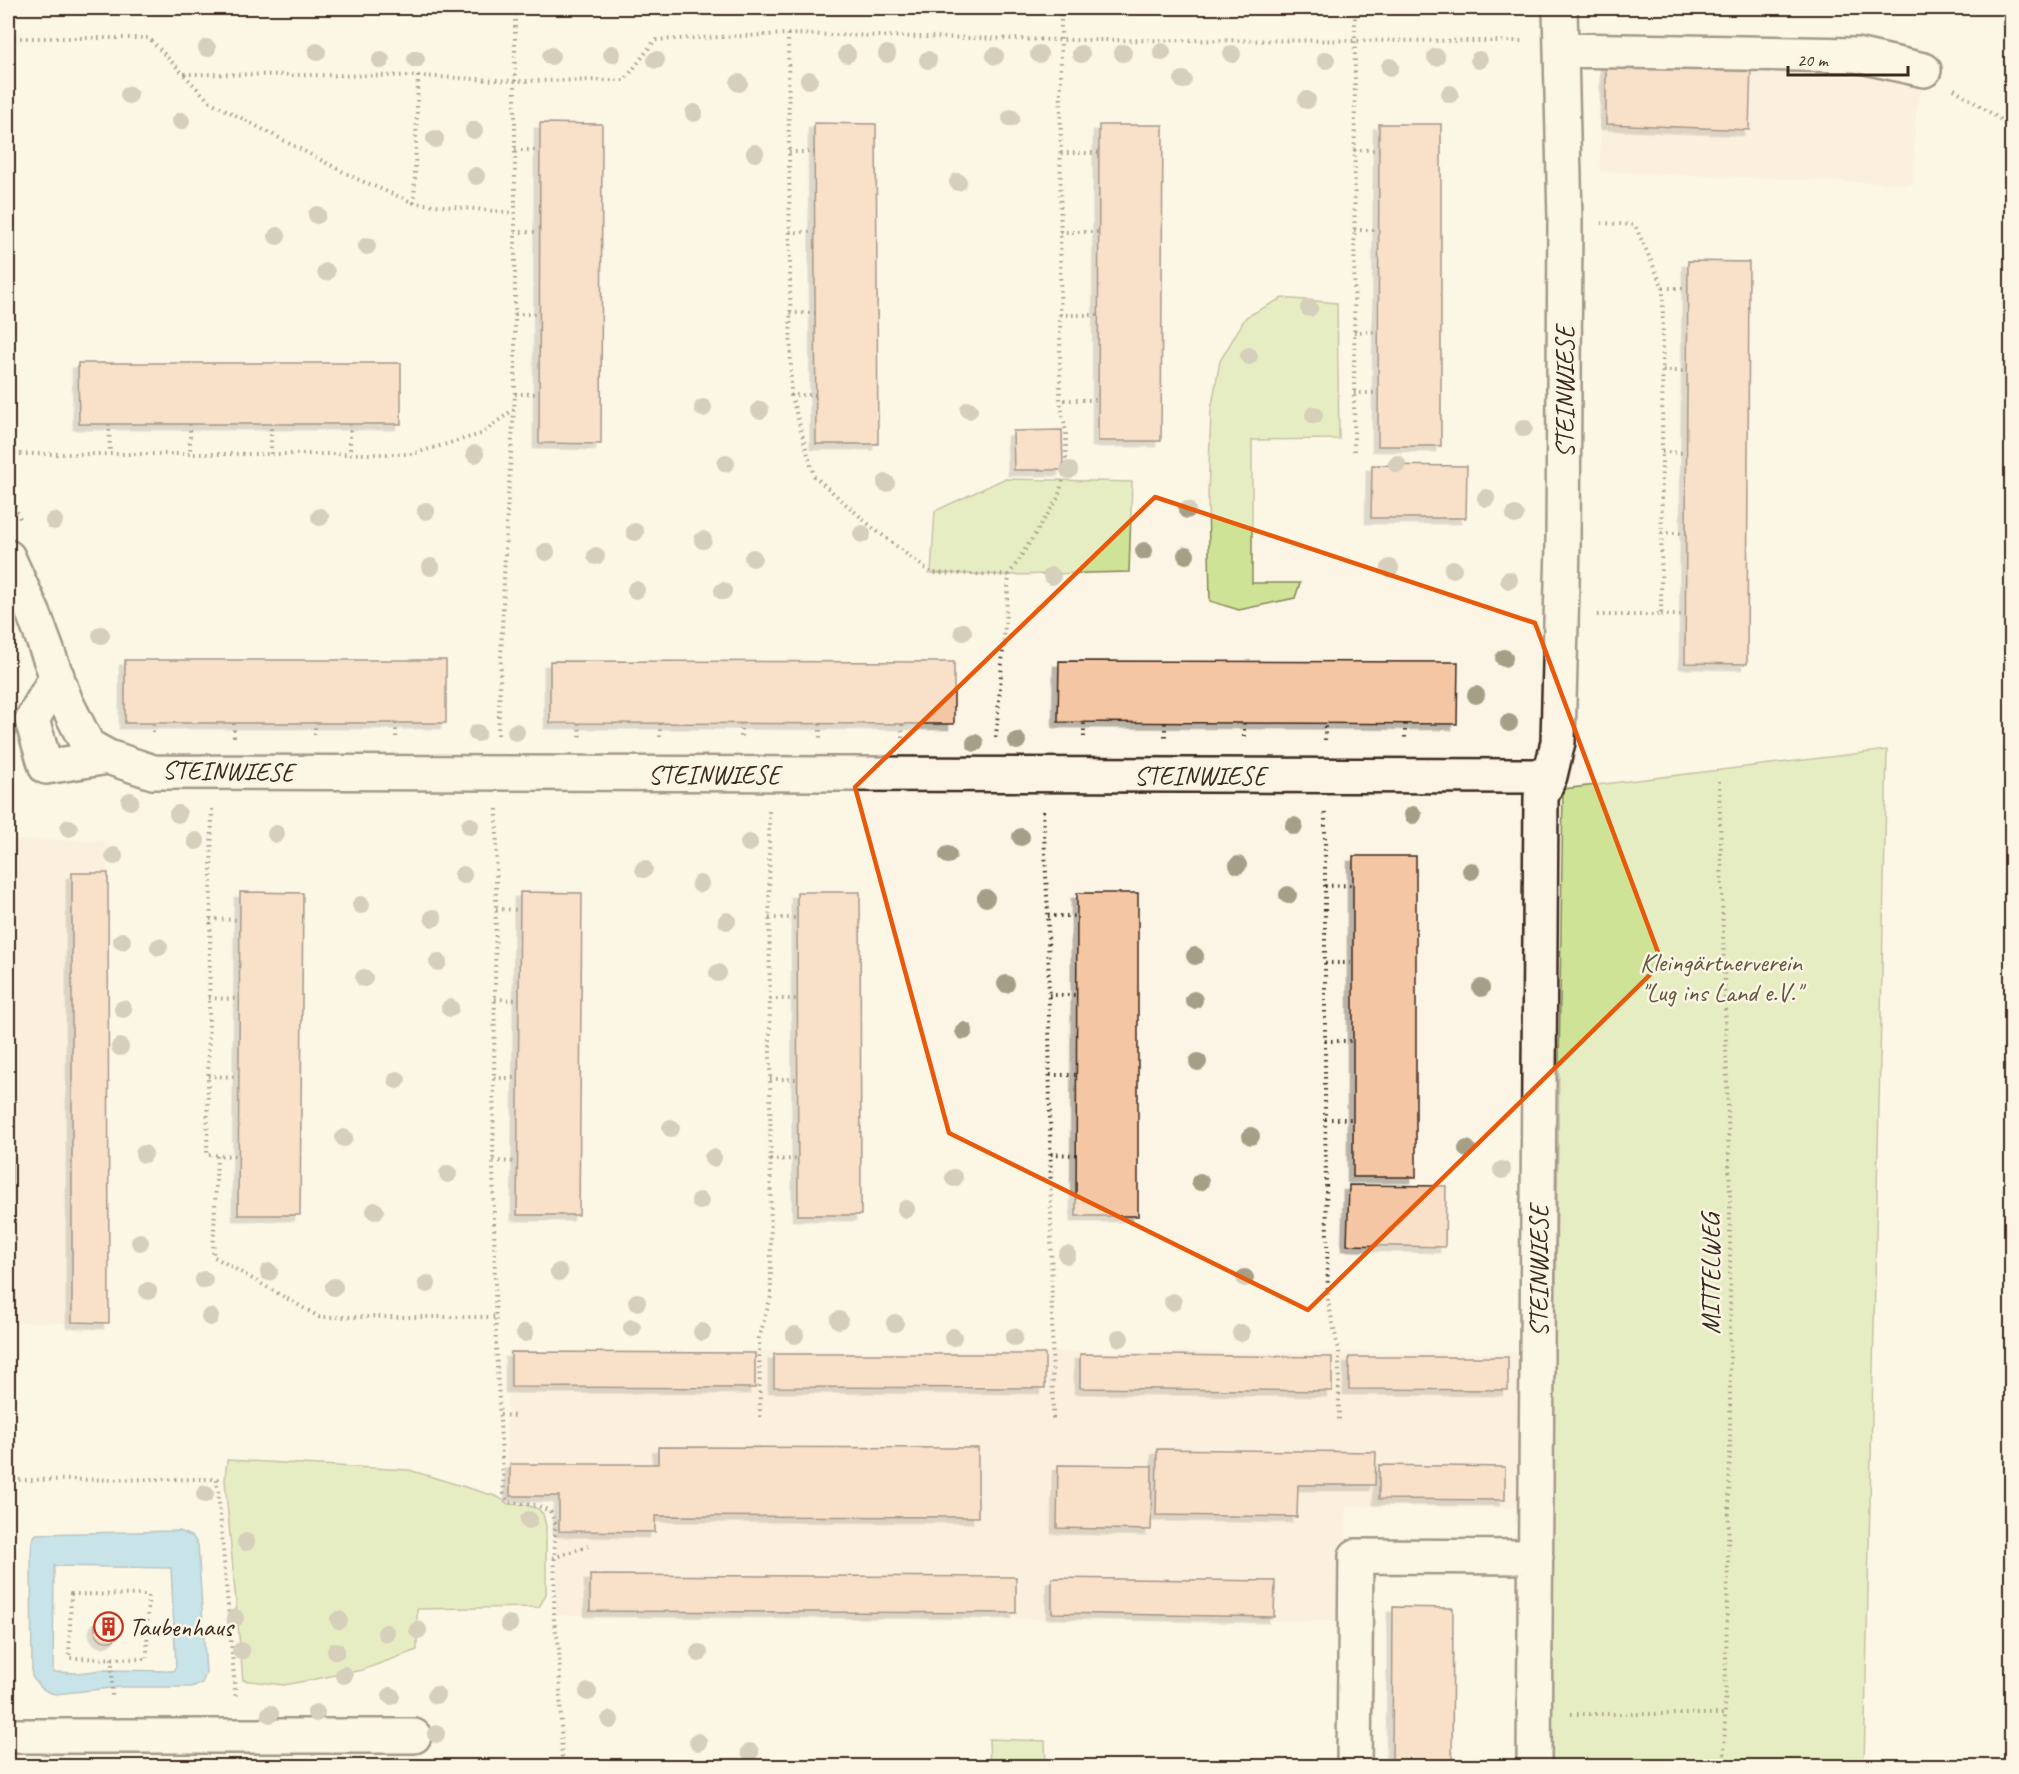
<svg xmlns="http://www.w3.org/2000/svg" width="2019" height="1774" font-family="Caveat,sans-serif">
<style>
.built{fill:#fae7d2}
.green{fill:#cfe397;stroke:#85865a;stroke-width:1.5}
.water{fill:#89ceeb;stroke:#6a8c99;stroke-width:1.5;fill-rule:evenodd}
.building{fill:#f5c6a4;stroke:#3b2a1e;stroke-width:1.5;filter:url(#shadow)}
.lines{fill:none;stroke-linecap:round;stroke-linejoin:round}
.minor-casing{stroke:#3b2a1e;stroke-width:38}
.path{stroke:#3b2a1e;stroke-width:4;stroke-dasharray:1.5 4.5;stroke-linecap:butt}
.minor{stroke:#fcf5e5;stroke-width:33}
.tree{fill:#a69f88}
.marked{fill:none;stroke:#e8590c;stroke-width:4.5;stroke-linejoin:round}
.labels{text-anchor:middle;dominant-baseline:central;stroke-width:5;stroke-linejoin:round;paint-order:stroke}
.street-label{font-size:26px;fill:#3b2a1e;stroke:#fcf5e5}
.park-label{font-size:26px;fill:#60583c;stroke:#fcf5e5}
.poi-label{font-size:26px;fill:#3b2a1e;stroke:#fcf5e5;text-anchor:start}
</style>
<defs>
<filter id="shadow"><feDropShadow dx="-5.5" dy="5.5" stdDeviation="0" flood-color="#0004"/></filter>
</defs>
<rect width="100%" height="100%" fill="#fcf5e5"/>
<filter id="ink" filterUnits="userSpaceOnUse"><feTurbulence type="fractalNoise" baseFrequency=".0167" numOctaves="2"/><feDisplacementMap in="SourceGraphic" scale="12" xChannelSelector="R" yChannelSelector="G"/><feConvolveMatrix kernelMatrix="1 2 1 2 8 2 1 2 1" color-interpolation-filters="sRGB"/></filter>
<g filter="url(#ink)">
<!-- built -->
<path class="built" d="M1602,54L1878,67L1927,78L1916,108L1912,184L1600,171Z
M8,840L108,841L109,1323L8,1322Z
M508,1351L1523,1353V1508L1346,1506L1345,1621L557,1615L558,1499L507,1498Z"/>
<!-- green -->
<path class="green" d="M1282,298L1337,303L1339,439L1252,440V583H1300L1295,598L1239,610L1210,601L1208,497L1211,410L1220,361L1246,317Z
M1004,479L1132,482L1129,572L1009,575L931,573L935,511Z
M1887,750L1864,1766H1549L1563,789Z
M227,1460L409,1470L498,1497L508,1504L526,1505L538,1509L543,1514L546,1526V1594L539,1607L417,1609V1650L362,1670L284,1685L243,1680L225,1480Z
M989,1739L1045,1741L1046,1766H990Z"/>
<!-- water -->
<path class="water" d="M179,1531L193,1537L198,1545L206,1673L202,1683L191,1687H120L55,1694C43,1691 38,1686 32,1676L31,1556L32,1540L36,1534ZM54,1566L171,1568L176,1667L173,1671L102,1670L78,1673L53,1672Z"/>
<!-- building -->
<path class="building" d="M1606,57L1751,64L1749,130L1606,124Z
M540,123L602,124L601,444L539,443Z
M814,123L876,124L878,444H816Z
M1379,124H1441V446H1378Z
M1099,125H1163L1161,441H1098Z
M8,158H9L8,212Z
M1688,261L1749,262L1747,664L1685,663Z
M78,363H401V424H79Z
M1062,430L1063,470H1014L1013,431Z
M1372,465L1467,466L1466,518H1371Z
M125,660H446V723H125Z
M550,661L954,662V724L550,723Z
M1059,661L1458,662L1457,724L1058,722Z
M1353,856H1416V1177H1353Z
M8,872H11L12,1260H8Z
M72,873H108L109,1323L72,1322Z
M240,892L303,893L300,1215H238Z
M520,892L582,893L579,1215H517Z
M797,892H860L861,1215H798Z
M1077,893H1138V1216H1076Z
M1349,1185L1446,1186L1445,1247L1347,1245Z
M511,1352L755,1353V1388L511,1387Z
M774,1354H1045V1388L774,1387Z
M1080,1354L1332,1357V1391L1080,1388Z
M1349,1357H1508V1390L1349,1389Z
M658,1447L978,1448V1517L655,1516V1532L559,1531V1496H510V1464H658Z
M1157,1449L1376,1452L1375,1485H1298L1297,1517L1156,1515Z
M1058,1465L1152,1466L1151,1530L1057,1528Z
M1379,1465L1505,1467V1500L1379,1499Z
M590,1575L1016,1577V1613L590,1611Z
M1052,1578L1275,1581L1274,1617L1052,1613Z
M1393,1607L1453,1608L1452,1766H1392Z
M95 1628a13 13 0 1 1 26 0a13 13 0 1 1-26 0Z"/>
<g class="lines">
<defs>
<path id="minor" d="M1561,50L1856,55L1924,70
M8,557L34,615L66,702L88,746L108,757L153,772L1550,776
M57,676L32,720L46,767L108,757
M8,1736H414
M1354,1766L1356,1556L1536,1557
M1534,1766L1541,797L1550,776L1558,742L1563,545L1565,221L1560,8"/>
</defs>
<!-- minor casing -->
<use href="#minor" class="minor-casing"/>
<!-- path -->
<path class="path" d="M1061,8L1060,400H1098
M788,34L791,395H816
M8,38H149L209,101L357,179L414,203L514,213
M184,74L418,76L414,203
M418,76L515,81L625,80L655,40L788,34L1061,40L1522,41
M1954,89L2012,127
M515,150H539
M1354,150H1379
M789,152H814
M1061,153H1099
M1354,230H1379
M515,232H539
M790,232H815
M1060,232H1099
M1663,288H1687
M790,313H816
M515,314H539
M1060,315H1099
M1354,332H1378
M1663,371H1687
M1354,393H1378
M515,394H539
M791,395L814,476L873,528L931,573L1009,575
M109,424L110,454
M190,424V454
M350,424V454
M1354,451L1355,8
M1662,452L1686,453
M8,454H412L481,434L514,409
M271,454V424
M8,489L21,521
M1661,533H1686
M1597,615H1661L1663,288L1635,225L1602,223
M1661,615H1685
M579,723L580,737
M741,723V737
M1165,723V737
M1244,723V737
M820,724V738
M1405,724V738
M153,732V722
M315,735V722
M498,735L506,528L515,394V8
M234,737V722
M396,737V723
M660,737V723
M996,737L1009,575L1058,498L1066,469V432L1060,400
M1084,737V722
M902,738V723
M1325,740V723
M1719,781L1730,1192V1451L1724,1766
M212,809L207,1155L239,1156
M497,809L493,1161L496,1346L504,1494L508,1502L536,1505L550,1511L555,1523L554,1622L559,1646L562,1766
M1043,811L1048,916L1053,1419
M1325,813V1119L1328,1301L1339,1352V1420
M1325,886L1353,885
M496,909L520,910
M1048,916H1077
M769,918H797
M210,919L240,920
M1325,963H1353
M1049,995H1076
M209,998L240,999
M495,999L519,1000
M770,999H797
M1325,1041H1353
M1050,1075H1076
M208,1076L239,1077
M494,1078H518
M770,1079H797
M1325,1119H1354
M1051,1154L1076,1155
M217,1156L213,1256L319,1317H496
M770,1160L798,1159
M493,1161L517,1162
M500,1415L518,1416
M760,1417L759,1338L771,1296L769,811
M553,1558L588,1546
M8,1561L10,1480L217,1479L236,1700
M71,1594L148,1595L147,1659L69,1658Z
M112,1658V1699
M1571,1714H1726"/>
<!-- minor -->
<use href="#minor" class="minor"/>
</g>
<!-- trees -->
<g class="tree">
<circle cx="207" cy="48" r="9"/>
<circle cx="317" cy="52" r="9"/>
<circle cx="1162" cy="52" r="9"/>
<circle cx="1123" cy="53" r="9"/>
<circle cx="612" cy="54" r="9"/>
<circle cx="847" cy="54" r="9"/>
<circle cx="887" cy="54" r="9"/>
<circle cx="1039" cy="54" r="9"/>
<circle cx="1081" cy="54" r="9"/>
<circle cx="1232" cy="54" r="9"/>
<circle cx="551" cy="56" r="9"/>
<circle cx="995" cy="56" r="9"/>
<circle cx="1436" cy="57" r="9"/>
<circle cx="416" cy="59" r="9"/>
<circle cx="381" cy="60" r="9"/>
<circle cx="656" cy="60" r="9"/>
<circle cx="928" cy="60" r="9"/>
<circle cx="1326" cy="60" r="9"/>
<circle cx="1479" cy="60" r="9"/>
<circle cx="1390" cy="67" r="9"/>
<circle cx="809" cy="80" r="9"/>
<circle cx="1183" cy="80" r="9"/>
<circle cx="739" cy="83" r="9"/>
<circle cx="1450" cy="94" r="9"/>
<circle cx="129" cy="95" r="9"/>
<circle cx="1307" cy="100" r="9"/>
<circle cx="694" cy="113" r="9"/>
<circle cx="1011" cy="118" r="9"/>
<circle cx="181" cy="121" r="9"/>
<circle cx="474" cy="130" r="9"/>
<circle cx="435" cy="139" r="9"/>
<circle cx="755" cy="153" r="9"/>
<circle cx="476" cy="176" r="9"/>
<circle cx="958" cy="182" r="9"/>
<circle cx="317" cy="215" r="9"/>
<circle cx="277" cy="236" r="9"/>
<circle cx="367" cy="246" r="9"/>
<circle cx="326" cy="272" r="9"/>
<circle cx="1309" cy="308" r="9"/>
<circle cx="1249" cy="356" r="9"/>
<circle cx="703" cy="408" r="9"/>
<circle cx="760" cy="410" r="9"/>
<circle cx="969" cy="410" r="9"/>
<circle cx="1314" cy="415" r="9"/>
<circle cx="1524" cy="428" r="9"/>
<circle cx="475" cy="454" r="9"/>
<circle cx="726" cy="463" r="9"/>
<circle cx="1397" cy="464" r="9"/>
<circle cx="1069" cy="470" r="9"/>
<circle cx="886" cy="483" r="9"/>
<circle cx="1486" cy="498" r="9"/>
<circle cx="1187" cy="510" r="9"/>
<circle cx="426" cy="511" r="9"/>
<circle cx="1515" cy="515" r="9"/>
<circle cx="320" cy="517" r="9"/>
<circle cx="54" cy="521" r="9"/>
<circle cx="635" cy="532" r="9"/>
<circle cx="862" cy="534" r="9"/>
<circle cx="703" cy="540" r="9"/>
<circle cx="1144" cy="551" r="9"/>
<circle cx="546" cy="552" r="9"/>
<circle cx="1186" cy="555" r="9"/>
<circle cx="596" cy="556" r="9"/>
<circle cx="753" cy="558" r="9"/>
<circle cx="431" cy="567" r="9"/>
<circle cx="1390" cy="568" r="9"/>
<circle cx="1453" cy="569" r="9"/>
<circle cx="1052" cy="576" r="9"/>
<circle cx="1509" cy="580" r="9"/>
<circle cx="636" cy="590" r="9"/>
<circle cx="723" cy="591" r="9"/>
<circle cx="963" cy="632" r="9"/>
<circle cx="101" cy="635" r="9"/>
<circle cx="1504" cy="658" r="9"/>
<circle cx="1476" cy="695" r="9"/>
<circle cx="1509" cy="723" r="9"/>
<circle cx="516" cy="732" r="9"/>
<circle cx="477" cy="733" r="9"/>
<circle cx="1017" cy="741" r="9"/>
<circle cx="975" cy="743" r="9"/>
<circle cx="130" cy="801" r="9"/>
<circle cx="178" cy="814" r="9"/>
<circle cx="1413" cy="815" r="9"/>
<circle cx="470" cy="826" r="9"/>
<circle cx="1294" cy="826" r="9"/>
<circle cx="69" cy="828" r="9"/>
<circle cx="276" cy="834" r="9"/>
<circle cx="1021" cy="837" r="9"/>
<circle cx="196" cy="841" r="9"/>
<circle cx="749" cy="843" r="9"/>
<circle cx="948" cy="855" r="9"/>
<circle cx="114" cy="856" r="9"/>
<circle cx="1238" cy="865" r="9"/>
<circle cx="644" cy="869" r="9"/>
<circle cx="1471" cy="871" r="9"/>
<circle cx="463" cy="875" r="9"/>
<circle cx="700" cy="884" r="9"/>
<circle cx="1288" cy="895" r="9"/>
<circle cx="986" cy="898" r="9"/>
<circle cx="361" cy="905" r="9"/>
<circle cx="433" cy="918" r="9"/>
<circle cx="727" cy="921" r="9"/>
<circle cx="122" cy="941" r="9"/>
<circle cx="159" cy="947" r="9"/>
<circle cx="1195" cy="956" r="9"/>
<circle cx="438" cy="962" r="9"/>
<circle cx="718" cy="973" r="9"/>
<circle cx="364" cy="978" r="9"/>
<circle cx="1006" cy="984" r="9"/>
<circle cx="1481" cy="988" r="9"/>
<circle cx="1194" cy="1000" r="9"/>
<circle cx="450" cy="1008" r="9"/>
<circle cx="123" cy="1009" r="9"/>
<circle cx="964" cy="1031" r="9"/>
<circle cx="120" cy="1047" r="9"/>
<circle cx="1198" cy="1062" r="9"/>
<circle cx="397" cy="1080" r="9"/>
<circle cx="671" cy="1128" r="9"/>
<circle cx="1251" cy="1136" r="9"/>
<circle cx="344" cy="1138" r="9"/>
<circle cx="1467" cy="1149" r="9"/>
<circle cx="144" cy="1154" r="9"/>
<circle cx="713" cy="1158" r="9"/>
<circle cx="1502" cy="1170" r="9"/>
<circle cx="448" cy="1174" r="9"/>
<circle cx="954" cy="1178" r="9"/>
<circle cx="1200" cy="1182" r="9"/>
<circle cx="700" cy="1201" r="9"/>
<circle cx="906" cy="1209" r="9"/>
<circle cx="375" cy="1211" r="9"/>
<circle cx="140" cy="1242" r="9"/>
<circle cx="1067" cy="1255" r="9"/>
<circle cx="269" cy="1272" r="9"/>
<circle cx="559" cy="1272" r="9"/>
<circle cx="1245" cy="1278" r="9"/>
<circle cx="204" cy="1280" r="9"/>
<circle cx="427" cy="1284" r="9"/>
<circle cx="334" cy="1287" r="9"/>
<circle cx="148" cy="1291" r="9"/>
<circle cx="637" cy="1302" r="9"/>
<circle cx="1173" cy="1302" r="9"/>
<circle cx="210" cy="1317" r="9"/>
<circle cx="839" cy="1320" r="9"/>
<circle cx="895" cy="1323" r="9"/>
<circle cx="632" cy="1328" r="9"/>
<circle cx="702" cy="1332" r="9"/>
<circle cx="525" cy="1333" r="9"/>
<circle cx="1241" cy="1333" r="9"/>
<circle cx="795" cy="1335" r="9"/>
<circle cx="953" cy="1337" r="9"/>
<circle cx="1014" cy="1337" r="9"/>
<circle cx="1120" cy="1338" r="9"/>
<circle cx="205" cy="1494" r="9"/>
<circle cx="529" cy="1520" r="9"/>
<circle cx="246" cy="1542" r="9"/>
<circle cx="235" cy="1618" r="9"/>
<circle cx="339" cy="1620" r="9"/>
<circle cx="509" cy="1624" r="9"/>
<circle cx="418" cy="1630" r="9"/>
<circle cx="386" cy="1633" r="9"/>
<circle cx="241" cy="1651" r="9"/>
<circle cx="336" cy="1651" r="9"/>
<circle cx="699" cy="1653" r="9"/>
<circle cx="344" cy="1675" r="9"/>
<circle cx="588" cy="1692" r="9"/>
<circle cx="436" cy="1695" r="9"/>
<circle cx="391" cy="1696" r="9"/>
<circle cx="316" cy="1713" r="9"/>
<circle cx="270" cy="1714" r="9"/>
<circle cx="610" cy="1720" r="9"/>
<circle cx="436" cy="1734" r="9"/>
<circle cx="698" cy="1742" r="9"/>
<circle cx="750" cy="1752" r="9"/>
</g>
</g>
<!-- marked area -->
<path d="M0 0H2019V1774H0ZM1155,497L1535,623L1662,963L1308,1310L949,1133L855,787Z" fill="#fcf5e5" fill-opacity=".55" fill-rule="evenodd"/>
<path class="marked" d="M1155,497L1535,623L1662,963L1308,1310L949,1133L855,787Z"/>
<!-- icons -->
<defs>
<symbol id="building-ring" viewBox="-11 -11 22 22"><circle r="9.5" fill="#fcf5e5" stroke="#c8321e" stroke-width="1.5"/><path d="M-4-6H4V6H1V3H-1V6H-4ZM-2.5-4.3h1.7v1.8h-1.7ZM.8-4.3h1.7v1.8H.8ZM-2.5-1h1.7V.8h-1.7ZM.8-1h1.7V.8H.8Z" fill="#c8321e"/></symbol>
</defs>
<g fill-rule="evenodd">
<use href="#building-ring" x="92" y="1610" width="33" height="33"/>
</g>
<g class="labels">
<!-- street labels -->
<g class="street-label">
<text transform="translate(1564 392) rotate(-90)">STEINWIESE</text>
<text transform="translate(228 771) rotate(1)">STEINWIESE</text>
<text x="714" y="774">STEINWIESE</text>
<text x="1200" y="775">STEINWIESE</text>
<text transform="translate(1538 1271) rotate(-90)">STEINWIESE</text>
<text transform="translate(1710 1274) rotate(-90)">MITTELWEG</text>
</g>
<!-- park labels -->
<g class="park-label">
<text x="1721" y="962">Kleingärtnerverein<tspan x="1721" dy="30">"Lug ins Land e.V."</tspan></text>
</g>
<!-- poi labels -->
<g class="poi-label">
<text x="129" y="1627">Taubenhaus</text>
</g>
</g>
<!-- margin -->
<rect width="2019" height="1774" fill="none" stroke="#fcf5e5" stroke-width="30"/>
<rect x="15" y="15" width="1989" height="1744" fill="none" stroke="#3b2a1e" stroke-width="2" filter="url(#ink)"/>
<!-- scale -->
<path d="M1788 66v9h120v-9" fill="none" stroke="#3b2a1e" stroke-width="3"/>
<text x="1797" y="66" font-size="18" fill="#3b2a1e" stroke="#fcf5e5" stroke-width="4.5" paint-order="stroke">20 m</text>
</svg>
